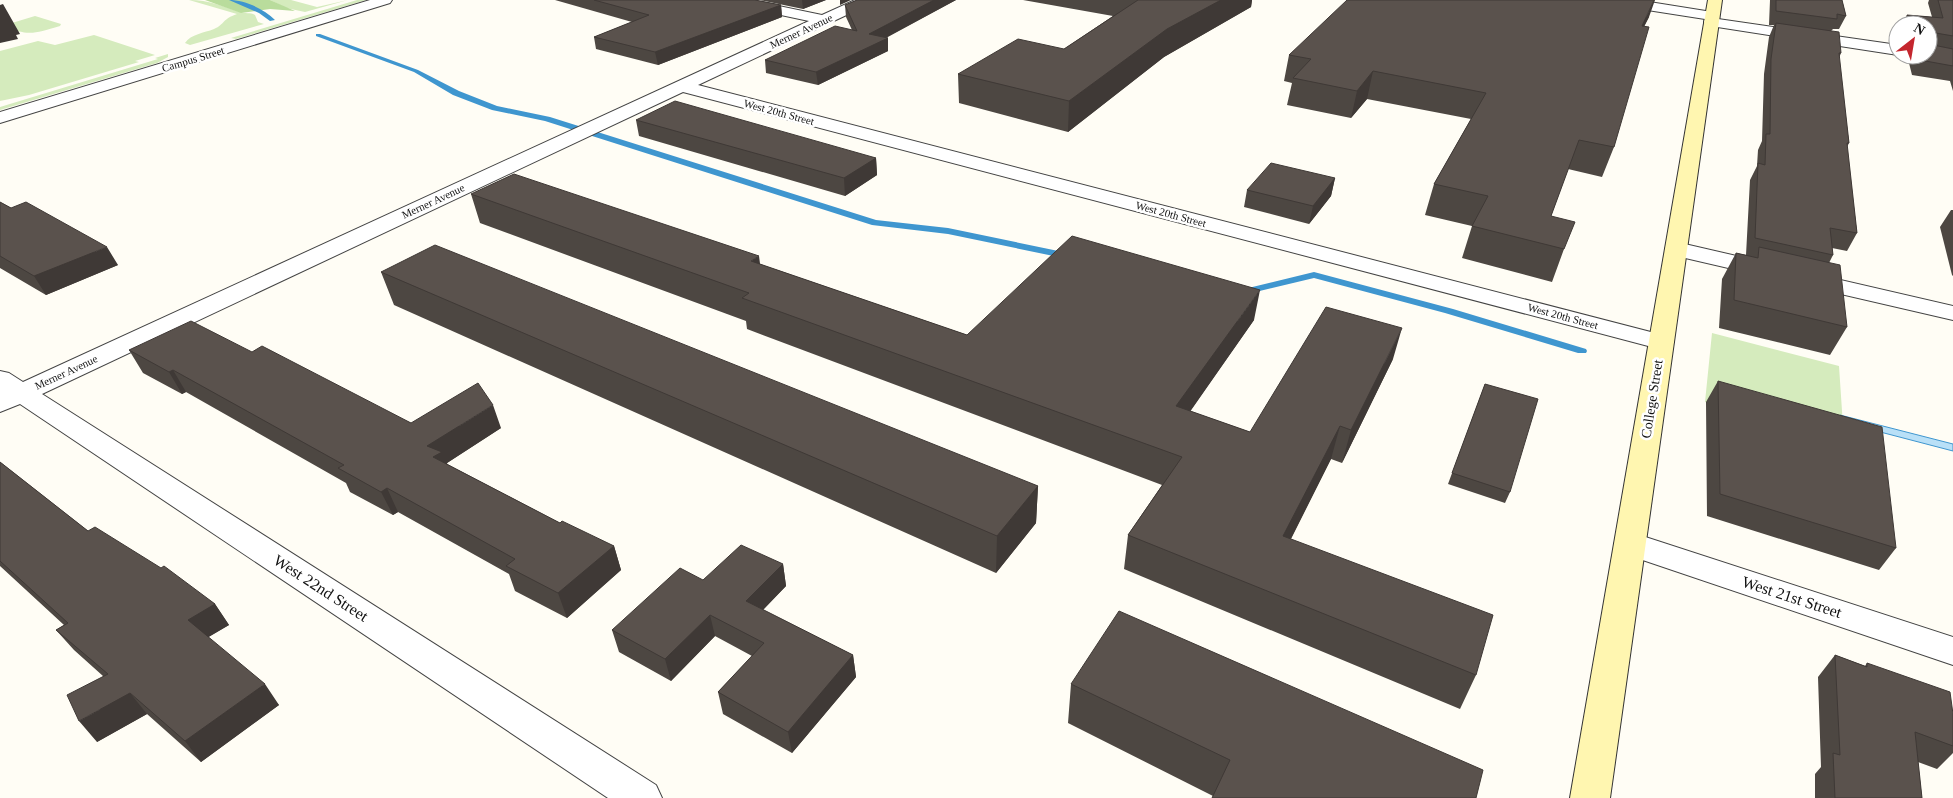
<svg xmlns="http://www.w3.org/2000/svg" width="1953" height="798" font-family="Georgia,serif">
<style>
.green{fill:#d5ebbd}
.forest{fill:#b9dc9c}
.water{fill:#b9e0f7;stroke:#3f96cf}
.lines{fill:none;stroke-linecap:round;stroke-linejoin:round}
.stream{fill:#3f96cf;fill-rule:evenodd}
.street-casing{stroke:#444;stroke-width:2}
.secondary-casing{stroke:#333;stroke-width:2}
.street{fill:#fff;fill-rule:evenodd}
.secondary{fill:#fff6b0;fill-rule:evenodd}
.wall{fill:#4d4742}
.shaded-wall{fill:#3f3936}
.building{fill:#5a524d;stroke:#3f3936}
.labels{text-anchor:middle;dominant-baseline:central;stroke-width:5;stroke-linejoin:round;paint-order:stroke}
.far-street-label{font-size:11px;fill:#111;stroke:#fff}
.street-label{font-size:14px;fill:#111;stroke:#fff}
.near-street-label{font-size:16px;fill:#111;stroke:#fff}
</style>
<rect width="100%" height="100%" fill="#fffdf5"/>
<!-- green -->
<path class="green" d="M189,0C210,0 221,6 240,12C245,14 250,12 255,15L258,22L264,24L190,45L185,43C191,34 204,33 214,29C225,24 222,19 237,14Z
M270,0H291L317,7L348,0L305,12L286,8Z
M357,0H366L236,39L231,38Z
M35,16L61,24L60,26C33,34 29,36 2,26Z
M94,35L155,55L135,61L139,62L29,95L0,101V51L38,41L55,45Z
M168,54V57L157,63L0,110V107L158,59L155,58Z
M1712,333L1839,366L1844,441L1705,402Z"/>
<!-- forest -->
<path class="forest" d="M205,0H270L295,11L270,9L241,13Z"/>
<!-- water -->
<path class="water" d="M1840,415L1953,444V451L1842,422Z"/>
<g class="lines">
<!-- stream -->
<path class="stream" d="M229,0C245,0 264,9 275,20L270,21L259,13Z
M316,34H320L418,70L459,91L497,106L550,117L876,220L948,228L1068,253L1073,256L1068,259L948,234L872,225L545,121L492,110L453,95L414,72L316,36Z
M1314,272L1453,309L1586,349L1587,351L1586,353H1578L1445,313L1314,278L1243,295L1238,292L1240,290Z"/>
<defs>
<path id="street" d="M370,0H392L390,3L0,123V112Z
M723,0H750L822,15L855,0H874L872,3L698,85L1670,337L1674,342L1670,347L1661,350L1652,347L683,92L42,394L656,785L662,798H608L20,404L0,412V371L9,373L23,382L809,21L725,3Z
M1602,0H1637L1712,12L1717,13L1719,16L1718,19L1898,45V55L1711,26L1706,25L1704,22L1705,19L1609,4Z
M1676,242L1953,306V320L1668,254L1665,249L1668,244Z
M1630,532L1953,637V665L1619,552L1614,544L1619,536Z"/>
<path id="secondary" d="M1708,0H1722L1610,798H1570Z"/>
</defs>
<!-- street casing -->
<use href="#street" class="street-casing"/>
<!-- secondary casing -->
<use href="#secondary" class="secondary-casing"/>
<!-- street -->
<use href="#street" class="street"/>
<!-- secondary -->
<use href="#secondary" class="secondary"/>
</g>
<!-- wall -->
<path class="wall" d="M555,0H755L781,5L782,17L658,65L596,49L594,37L632,22Z
M759,0H826L803,9Z
M857,0H956L886,38H888V51L818,85L766,73L765,60L852,30L846,17L845,5Z
M1023,0H1252L1251,7L1164,57L1068,132L959,103L958,74L1064,49L1113,16Z
M1770,0H1842L1846,16L1839,29H1833L1831,31L1841,53L1839,58L1849,143L1847,147L1857,233L1847,251L1832,248L1833,255L1829,263L1847,327L1830,355L1719,328L1722,279L1736,253L1746,255L1750,180L1757,166L1758,150L1762,141L1764,74L1769,37L1774,25H1769Z
M1929,0H1953V91L1950,81L1912,75L1907,55H1928V25H1902L1907,15L1932,17L1928,3Z
M1649,17L1644,26L1614,147L1602,177L1568,169L1551,216L1564,249L1552,282L1462,258L1472,226L1425,215L1434,184L1471,119L1367,99L1351,118L1287,105L1292,83L1284,81L1289,55Z
M636,120L876,158L877,175L845,196L639,136Z
M1335,178L1331,196L1309,224L1244,207L1247,190Z
M471,194L760,264L967,335L1254,320L1190,411L1250,432L1393,359L1342,463L1331,459L1291,539L1476,675L1460,709L1124,569L1128,535L1162,485L747,329L746,321L480,223Z
M0,202L118,265L46,295L0,268Z
M1951,210H1953V276L1952,275L1940,227Z
M381,272L1038,486L1036,523L996,573L394,305Z
M129,350L252,352L411,423L501,428L447,463V464L560,523L614,546L621,570L567,618L515,591L509,574L398,512L393,515L350,492L346,483L186,392L182,394L143,373Z
M1718,381L1896,548L1879,570L1707,516L1706,402Z
M1485,384L1510,492L1505,503L1448,484Z
M0,462L88,531L215,604L229,625L208,637L279,705L201,762L147,714L97,742L103,676L74,650L56,630L64,625L0,566Z
M783,564L786,586L763,610L853,655L856,677L792,753L723,714L718,692L752,656L715,636L671,681L619,652L612,630L703,580Z
M1835,655L1865,666L1867,663L1953,714V753L1937,769L1918,762L1922,798H1815V774L1821,767L1818,677Z
M1071,684L1476,798L1213,796L1068,723Z"/>
<!-- shaded-wall -->
<path class="shaded-wall" d="M802,0H826L803,9Z
M840,0H851L840,5Z
M934,0H956L870,46L869,34Z
M1221,0H1252L1251,7L1164,57L1068,132L1069,101L1167,29Z
M1654,0H1655L1649,17L1632,51L1642,26Z
M3,4L20,34L16,35L18,39L0,43V5Z
M781,5L782,17L658,65L655,52Z
M888,38V51L818,85L816,72Z
M1373,71L1367,99L1351,118L1357,91Z
M876,158L877,175L845,196L844,178Z
M1335,178L1331,196L1309,224L1313,206Z
M107,247L118,265L46,295L34,276Z
M759,256L763,286L751,261Z
M1260,290L1254,320L1171,439L1176,406Z
M1402,328L1393,359L1342,463L1351,430Z
M173,370L186,392L182,394L169,372Z
M493,405L501,428L447,463L451,475L443,481L427,446Z
M1340,426L1331,459L1275,570L1283,536Z
M1038,486L1036,523L996,573L997,536Z
M387,488L398,512L393,515L381,492Z
M614,546L621,570L567,618L558,593Z
M783,564L786,586L750,623L746,601Z
M215,604L229,625L202,641L188,620Z
M710,615L715,636L671,681L665,659Z
M853,655L856,677L792,753L788,732Z
M265,684L279,705L201,762L185,741Z
M130,693L147,714L97,742L79,721Z"/>
<!-- building -->
<path class="building" d="M594,0H755L781,5L655,52L594,37L649,15Z
M857,0H934L869,34L888,38L816,72L765,60L835,26L857,31L845,5Z
M1138,0H1221L1167,29L1069,101L958,74L1018,39L1064,49Z
M1347,0H1654L1642,26L1649,27L1614,147L1579,140L1551,216L1575,222L1564,249L1472,226L1488,196L1434,184L1486,93L1373,71L1357,91L1293,78L1311,59L1289,55Z
M1776,0H1842L1846,16L1837,14V19L1776,11Z
M1938,0H1953V36L1936,33L1934,39H1928V25H1910L1907,15L1943,18Z
M1776,23L1839,32L1841,53H1839L1849,143H1847L1857,233L1830,228L1833,255L1755,238L1758,163L1765,165L1766,134H1770L1771,59Z
M1928,42V44L1953,49V66L1920,60L1918,55H1928Z
M675,101L876,158L844,178L636,120Z
M1271,163L1335,178L1313,206L1247,190Z
M514,174L759,256L751,261L967,335L1072,236L1260,290L1176,406L1250,432L1326,307L1402,328L1351,430L1340,426L1283,536L1493,615L1476,675L1128,535L1182,457L742,298L749,293L471,194Z
M0,202L11,208L26,202L107,247L34,276L0,256Z
M435,245L1038,486L997,536L381,272Z
M1759,247L1840,265L1847,327L1734,300L1736,253L1758,258Z
M191,321L252,352L262,346L411,423L478,383L493,405L427,446L442,452L433,457L560,523L562,521L614,546L558,593L506,566L515,559L387,488L381,492L338,468L344,465L173,370L169,372L129,350Z
M1718,381L1882,427L1896,548L1720,494Z
M1485,384L1538,399L1510,492L1452,473Z
M0,462L88,531L95,527L161,568L164,566L215,604L188,620L265,684L185,741L130,693L79,721L67,695L108,674L56,630L68,623L0,561Z
M741,545L783,564L746,601L853,655L788,732L718,692L764,643L710,615L665,659L612,630L680,568L703,580Z
M1119,611L1483,770L1476,798H1212L1230,760L1071,684Z
M1835,655L1867,667V663L1950,692L1953,714V746L1915,732L1922,798H1835L1833,753L1840,755Z"/>
<g class="labels">
<!-- far-street labels -->
<g class="far-street-label">
<text transform="translate(801 31) rotate(-25)">Merner Avenue</text>
<text transform="translate(193 59) rotate(-17)">Campus Street</text>
<text transform="translate(779 112) rotate(15)">West 20th Street</text>
<text transform="translate(433 201) rotate(-25)">Merner Avenue</text>
<text transform="translate(1171 214) rotate(15)">West 20th Street</text>
<text transform="translate(1563 316) rotate(15)">West 20th Street</text>
<text transform="translate(66 372) rotate(-25)">Merner Avenue</text>
</g>
<!-- street labels -->
<g class="street-label">
<text transform="translate(1652 399) rotate(-81)">College Street</text>
</g>
<!-- near-street labels -->
<g class="near-street-label">
<text transform="translate(321 588) rotate(33)">West 22nd Street</text>
<text transform="translate(1792 597) rotate(18)">West 21st Street</text>
</g>
</g>
<!-- north arrow -->
<g transform="translate(1913 40) rotate(31)"><circle r="24" fill="#ffffff" stroke="#a0a0a0"/>
<path d="M0-4L9 19L0 12L-9 19Z" fill="#c4262e"/>
<text y="-8" font-size="14" font-weight="bold" text-anchor="middle" fill="#111111">N</text>
</g>
</svg>
